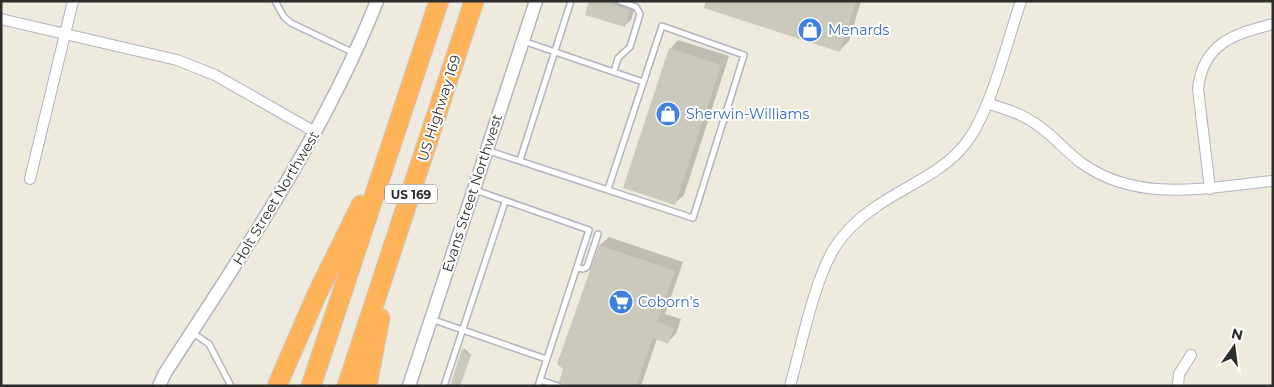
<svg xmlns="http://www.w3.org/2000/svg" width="1274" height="387" font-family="Montserrat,sans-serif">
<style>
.shadow{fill:#0003}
.building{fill:#cbc8bc}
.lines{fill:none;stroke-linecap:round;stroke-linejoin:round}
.service-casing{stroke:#b2b3c1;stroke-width:8}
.minor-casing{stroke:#b2b3c1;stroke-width:12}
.tertiary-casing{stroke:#b2b3c1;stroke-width:15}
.motorway-casing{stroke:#cdcdcd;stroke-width:21}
.service{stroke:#fff;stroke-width:5}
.minor{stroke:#fff;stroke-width:10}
.tertiary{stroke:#fff;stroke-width:12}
.motorway{stroke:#ffb359;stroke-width:19}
.labels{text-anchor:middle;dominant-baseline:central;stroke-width:4;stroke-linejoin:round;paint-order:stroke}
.shield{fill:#fff;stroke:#6c6c6c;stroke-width:1}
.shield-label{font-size:12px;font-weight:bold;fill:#2d2d2d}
.shop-label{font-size:14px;fill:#366cbe;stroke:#fff;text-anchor:start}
.street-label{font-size:14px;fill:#2d2d2d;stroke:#fff}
</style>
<rect width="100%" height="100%" fill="#efeade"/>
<!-- shadow -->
<path class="shadow" d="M590,1H628L636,4L631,20L624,26Z
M708,1H861L849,41L840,50Z
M678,40L729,56L684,195L675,203L670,49Z
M609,237L683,262L665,314L681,319L676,334L668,342L657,339L641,386H574L600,245Z
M464,348L471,355L460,386H451Z"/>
<!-- building -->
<path class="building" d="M589,1H602L630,10L625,27L585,15Z
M706,1H856L840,52L704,8Z
M669,48L721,65L675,205L623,188Z
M599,245L675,271L657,322L674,328L668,344L653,338L636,386H567L559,382L563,369L557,364Z
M462,349L470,357L460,386H450Z"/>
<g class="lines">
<defs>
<path id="service" d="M275,1L284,17L291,23L354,53
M523,41L643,82
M614,72L618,58L630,47L640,14L636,7L620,1
M486,150L693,218L744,55L662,26L608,189
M520,160L571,1
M475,190L589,230L538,386
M577,268L583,269L587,267L598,234
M431,319L546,359
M193,333L209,344L231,386
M540,380L558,386
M444,386L505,202"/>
<path id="minor" d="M1,19L177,60L215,75L315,132
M987,103C1004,109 1021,113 1036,124C1053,135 1066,152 1083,164C1140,204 1209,187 1273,181
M30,179L73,1
M1210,189L1198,89C1203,43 1234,34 1273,24
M790,386C801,347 813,286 832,252C842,234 860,217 877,206C907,185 943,173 966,143C991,111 1007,41 1021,1
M1178,386L1179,374L1191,355"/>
<path id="tertiary" d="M159,386L165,373C243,253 324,135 377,1
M409,386L536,1"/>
<path id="motorway" d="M277,386L317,294L361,205
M311,386L439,1
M347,386L474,1
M367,386L380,318"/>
</defs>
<!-- service casing -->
<use href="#service" class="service-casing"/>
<!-- minor casing -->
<use href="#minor" class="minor-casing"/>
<!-- tertiary casing -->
<use href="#tertiary" class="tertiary-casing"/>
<!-- motorway casing -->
<use href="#motorway" class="motorway-casing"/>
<!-- service -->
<use href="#service" class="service"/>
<!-- minor -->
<use href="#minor" class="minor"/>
<!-- tertiary -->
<use href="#tertiary" class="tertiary"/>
<!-- motorway -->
<use href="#motorway" class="motorway"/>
</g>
<!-- icons -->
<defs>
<symbol id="shop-disc" viewBox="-11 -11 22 22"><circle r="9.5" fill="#3f7fe0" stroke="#fff"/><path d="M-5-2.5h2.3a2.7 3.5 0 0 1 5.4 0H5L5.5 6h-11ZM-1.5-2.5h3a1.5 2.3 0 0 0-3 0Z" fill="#fff"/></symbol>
<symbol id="supermarket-disc" viewBox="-11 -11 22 22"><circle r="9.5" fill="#3f7fe0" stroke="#fff"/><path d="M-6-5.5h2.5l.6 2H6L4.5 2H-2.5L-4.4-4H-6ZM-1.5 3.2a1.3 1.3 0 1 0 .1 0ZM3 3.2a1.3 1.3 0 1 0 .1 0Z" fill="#fff"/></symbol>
</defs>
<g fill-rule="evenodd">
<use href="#shop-disc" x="796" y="16" width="28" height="28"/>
<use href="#shop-disc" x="654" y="100" width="28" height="28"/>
<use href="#supermarket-disc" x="607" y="288" width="28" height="28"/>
</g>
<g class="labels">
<!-- shield labels -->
<rect class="shield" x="385" y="184.5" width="52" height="19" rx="4"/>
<g class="shield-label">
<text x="411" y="194">US 169</text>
</g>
<!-- shop labels -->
<g class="shop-label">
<text x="828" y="30">Menards</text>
<text x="686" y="114">Sherwin-Williams</text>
<text x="638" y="302">Coborn's</text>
</g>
<!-- street labels -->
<g class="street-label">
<text transform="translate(439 108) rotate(-72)">US Highway 169</text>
<text transform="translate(472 193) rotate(-72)">Evans Street Northwest</text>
<text transform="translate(276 198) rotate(-59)">Holt Street Northwest</text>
</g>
</g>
<!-- border -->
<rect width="1274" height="387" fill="none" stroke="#2d2d2d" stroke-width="5"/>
<!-- north arrow -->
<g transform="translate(1234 347) rotate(14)" stroke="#ffffff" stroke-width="4" paint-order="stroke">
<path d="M0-4L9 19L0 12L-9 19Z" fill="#2d2d2d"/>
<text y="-8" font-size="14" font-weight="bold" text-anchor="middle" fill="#2d2d2d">N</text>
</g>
</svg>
